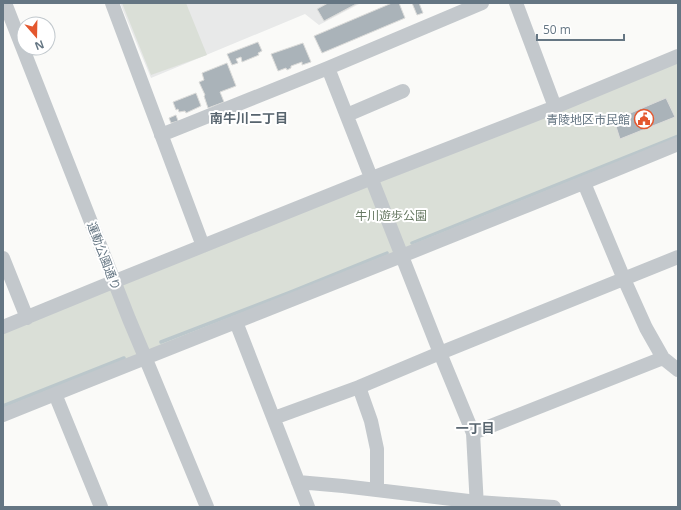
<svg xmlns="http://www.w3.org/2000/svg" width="681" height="510" font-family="'Open Sans','Noto Sans JP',sans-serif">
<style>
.built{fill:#e8e9e9}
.green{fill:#dadfd7}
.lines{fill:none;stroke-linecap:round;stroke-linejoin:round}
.stream{stroke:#bbc7cb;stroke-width:3.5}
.building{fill:#aab3b9;stroke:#dcdcda}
.minor{stroke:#c3c8cc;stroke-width:14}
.labels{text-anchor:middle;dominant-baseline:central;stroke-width:4;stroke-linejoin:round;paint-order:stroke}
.poi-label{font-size:12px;fill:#657683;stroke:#fff;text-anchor:end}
.park-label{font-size:12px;fill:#687a64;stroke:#fff}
.street-label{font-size:12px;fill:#657683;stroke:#fff}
.neighbourhood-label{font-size:13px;font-weight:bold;fill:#57646e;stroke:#fff}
</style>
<rect width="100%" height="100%" fill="#fafaf8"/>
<!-- built -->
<path class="built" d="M120,3H361L319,25L305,14L151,78Z"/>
<!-- green -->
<path class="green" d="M122,3H186L207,55L151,75Z
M678,56V144L3,415V327Z"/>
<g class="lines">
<!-- stream -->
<path class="stream" d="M412,243L678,136
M161,342L291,292L387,253
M3,406L124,358"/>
</g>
<!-- building -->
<path class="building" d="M328,3H358L324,21L317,9Z
M392,3H399L405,18L322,53L314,36Z
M412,3H419L423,13L417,15Z
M258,42L262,51L258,53L259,55L242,62L241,57L236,59L238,63L232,65L227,54Z
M303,43L311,62L302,65V62L291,66V68L287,70L286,68L278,71L271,54Z
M227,63L236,86L220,92L224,102L208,108L204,96L205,95L199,82L204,80L202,73Z
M196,93L201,106L186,113L185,111L179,112L178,109L176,110L173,102Z
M666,98L675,117L620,139L614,120Z
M176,115L178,121L171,123L169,118Z"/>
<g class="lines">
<!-- minor -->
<path class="minor" d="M5,3L129,319L145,357L207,507
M112,3L203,246
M516,3L555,107
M328,68L440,353L473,433L477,507
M347,115L403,91
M161,135L328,68L482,3
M584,183L624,279L646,328L663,358L678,370
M3,258L27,318
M236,322L308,507
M3,327L103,286L372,178L555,107L678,56
M359,387L371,421L377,449V490
M55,394L101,507
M3,415C228,324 454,237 678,144
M274,418L359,387L440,353L678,257
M473,433L663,358
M298,482L343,486L477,502L554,507"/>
</g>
<!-- icons -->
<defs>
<symbol id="civic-ring" viewBox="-11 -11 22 22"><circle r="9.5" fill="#fff" stroke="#e4572e" stroke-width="1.5"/><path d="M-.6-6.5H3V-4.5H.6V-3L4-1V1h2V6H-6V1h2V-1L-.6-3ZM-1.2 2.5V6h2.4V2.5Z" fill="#e4572e"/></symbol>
</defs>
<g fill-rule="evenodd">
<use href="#civic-ring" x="633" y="108" width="22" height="22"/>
</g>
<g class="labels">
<!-- poi labels -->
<g class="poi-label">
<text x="630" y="119">青陵地区市民館</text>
</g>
<!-- park labels -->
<g class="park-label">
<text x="391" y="215">牛川遊歩公園</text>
</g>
<!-- street labels -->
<g class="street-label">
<text transform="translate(104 256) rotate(69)">運動公園通り</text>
</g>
<!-- neighbourhood labels -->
<g class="neighbourhood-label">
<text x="249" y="118">南牛川二丁目</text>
<text x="475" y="428">一丁目</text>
</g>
</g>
<!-- border -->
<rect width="681" height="510" fill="none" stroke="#657683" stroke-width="8"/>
<!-- north arrow -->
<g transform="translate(36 36) rotate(160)"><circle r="19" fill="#ffffff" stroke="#c1c8cd"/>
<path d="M0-3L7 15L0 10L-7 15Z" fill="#e4572e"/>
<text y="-6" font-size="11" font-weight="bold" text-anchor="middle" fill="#657683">N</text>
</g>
<!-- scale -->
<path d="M537 34v6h87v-6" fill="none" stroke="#657683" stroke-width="2"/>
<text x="543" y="34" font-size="12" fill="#657683" stroke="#ffffff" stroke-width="3" paint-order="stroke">50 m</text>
</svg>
